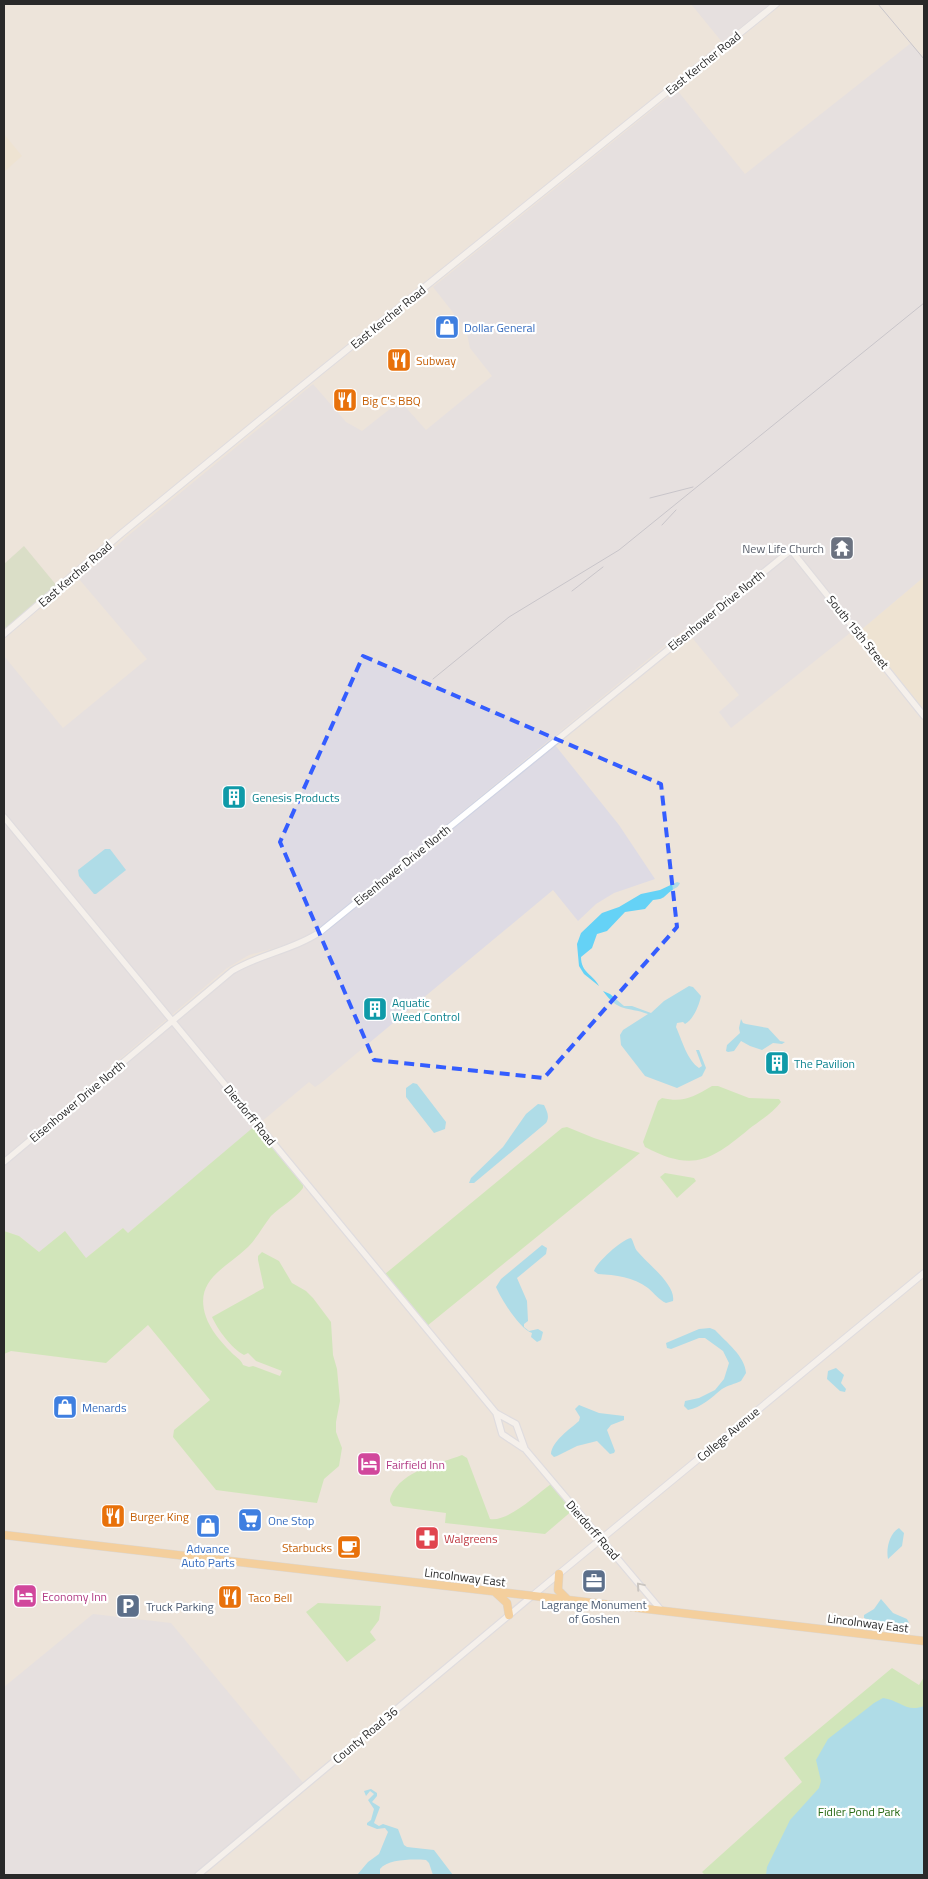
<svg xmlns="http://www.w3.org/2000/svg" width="928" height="1879" font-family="'Titillium Web',sans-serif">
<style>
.industrial{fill:#dedbe4}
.education{fill:#f0e2c8}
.green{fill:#b0e792}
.cemetery{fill:#c4d8b0}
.water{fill:#65d2f6}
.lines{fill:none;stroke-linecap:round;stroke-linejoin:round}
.tertiary-casing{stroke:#cfd3e3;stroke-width:8}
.secondary-casing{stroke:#cfd3e3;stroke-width:8}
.trunk-casing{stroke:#c7c7c7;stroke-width:9}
.tertiary{stroke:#fff;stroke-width:5.5}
.secondary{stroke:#fff;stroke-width:6}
.trunk{stroke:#fcb652;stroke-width:8}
.rail{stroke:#9ca0b5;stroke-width:1}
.oneway{stroke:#9f9f9f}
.marked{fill:none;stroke:#345dff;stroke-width:4;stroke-dasharray:10 6;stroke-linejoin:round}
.labels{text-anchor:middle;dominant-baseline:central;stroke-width:4.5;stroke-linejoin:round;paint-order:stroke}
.street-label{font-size:12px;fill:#292929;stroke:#fff}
.shop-label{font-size:12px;fill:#366cbe;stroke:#fff;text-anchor:start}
.food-label{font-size:12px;fill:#c56008;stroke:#fff;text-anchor:start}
.worship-label{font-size:12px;fill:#5b616d;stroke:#fff;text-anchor:end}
.culture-label{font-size:12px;fill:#0d838f;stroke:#fff;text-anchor:start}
.hotel-label{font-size:12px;fill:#b23c85;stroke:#fff;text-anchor:start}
.health-label{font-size:12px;fill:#be3a42;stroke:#fff;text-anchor:start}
.service-label{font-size:12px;fill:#4e5e75;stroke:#fff}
.park-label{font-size:12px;fill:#286a15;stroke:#fff}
</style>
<rect width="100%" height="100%" fill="#ede4da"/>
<!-- industrial -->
<path class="industrial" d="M691,4H770L722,42Z
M911,43L924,59V577L860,631L850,633L731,728L719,712L739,695L685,629L322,926L300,941L249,955L227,968L4,1157V656L63,728L147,659L79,579L129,535L313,384L346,422L362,431L400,401L426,430L492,376L470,348L466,329L433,287L677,90L745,174Z
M555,745L619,825L655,879L614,893L596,904L578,921L553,890L321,1083L315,1087L309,1082L128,1233L123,1228L86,1258L39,1252L19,1236L4,1231V1162L232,971L309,939Z
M93,1614L171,1623L305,1785L198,1875H4V1687Z"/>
<!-- education -->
<path class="education" d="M4,134L22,156L4,172Z
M924,577V712L860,631Z"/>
<!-- green -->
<path class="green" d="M712,1086H718L749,1098L779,1099L781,1102C773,1113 759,1121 749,1129C711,1161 692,1172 645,1147L643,1142L658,1101L662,1098C684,1103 693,1097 712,1086Z
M256,1125L303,1183V1188C295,1199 281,1206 271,1216C263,1226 257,1238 248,1247C227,1268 193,1279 206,1317C210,1329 221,1342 230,1351C234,1356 241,1359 243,1365L249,1367L253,1366L280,1376L282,1371L256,1361L248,1353L244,1355C231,1348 218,1330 212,1317L264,1288L258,1260V1256L262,1252L279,1261L292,1283L306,1291L313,1298L331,1322L333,1355L337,1369L340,1401L336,1422V1432L342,1448L339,1466L324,1479L317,1503L216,1490L173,1437L174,1430L210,1400L148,1325L106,1363L11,1351L4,1354V1231L19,1236L39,1252L65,1231L86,1258L123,1228L128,1233Z
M567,1127L594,1138L640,1153L427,1326L385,1274L562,1128Z
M665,1173L694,1178L696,1181L677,1198L660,1177Z
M462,1455L467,1458L490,1519C508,1522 536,1495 551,1484L573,1510L545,1534L445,1523L446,1513L393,1506C390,1502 389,1501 391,1496C402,1470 439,1464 462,1455Z
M318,1603L381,1606L379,1620L370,1632L376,1640L347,1662L306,1612Z
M892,1668L919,1685L924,1677V1875H705L702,1872L802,1782L784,1758Z"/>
<!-- cemetery -->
<path class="cemetery" d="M24,546L57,586L4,630V564Z"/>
<!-- water -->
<path class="water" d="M105,849H110L126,870L96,894H94L79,876L78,870Z
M677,882L680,883C678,888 676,887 671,891C663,897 665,899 653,900L645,909L625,912L607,931L597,934L592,948L581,957C581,973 593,974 599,986L584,974L579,966L577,944L581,933L602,913L619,907L641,894L660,890Z
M689,986L693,987L701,996C699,1006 693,1020 685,1024L683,1022L677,1023L676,1027C682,1040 687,1060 699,1068L702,1066L696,1050H699L706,1068L702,1076L677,1088L645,1076L621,1045L620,1035L623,1030L648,1014C626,1006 619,1013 603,991L610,994L624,1006H632L651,1013L664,1001Z
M741,1019L743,1023L746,1024L768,1028L780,1041L785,1042L782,1044L773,1043L762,1050L750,1046L741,1041L734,1051L728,1052L726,1051L727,1045L740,1033L739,1028Z
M413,1083L417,1084L446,1122L445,1129L434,1133L406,1097V1088Z
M538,1104L544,1105C547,1111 550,1117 546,1123L474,1183H469L471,1178L503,1147L526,1114Z
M631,1238C634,1242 634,1248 638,1252C648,1264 676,1285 673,1301L666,1303C659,1300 654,1293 648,1288C633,1277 616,1275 598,1274L594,1271C597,1262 621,1240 631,1238Z
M542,1245L547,1248L546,1254L517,1278L527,1301L528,1321L524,1324V1327L529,1331L538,1329L543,1332L541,1340L537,1342L531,1337L532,1333C520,1329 501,1299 496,1287L501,1279Z
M710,1328L715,1330C726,1342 745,1356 746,1373L741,1381C735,1384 728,1385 722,1389C712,1397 701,1408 688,1410L684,1406L685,1401L699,1398L715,1390L724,1379L729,1363L723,1351L705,1338H699L671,1349L667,1348L666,1343L699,1329Z
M836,1368L844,1375L841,1383L846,1389L845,1392L840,1391L827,1379L828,1371Z
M579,1405L599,1413L624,1416V1420L611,1425L607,1430L615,1451L614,1453L610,1454L597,1441L577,1446L557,1456L554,1457L551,1454C552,1441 570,1429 579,1421L580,1417L575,1409Z
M899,1528L904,1533L902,1546L888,1559C886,1549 889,1534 899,1528Z
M881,1599L893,1613L907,1619L909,1623L882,1624L864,1618V1615L874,1609Z
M883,1698C900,1700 906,1713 924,1706V1875H766L767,1867L790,1820L819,1788L821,1781L816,1760L828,1739L874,1703Z
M371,1789L377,1793V1796L372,1802L380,1807L374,1823L379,1826L383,1824L398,1829L404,1845L407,1847L434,1850L453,1875H433L429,1863L426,1860C413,1859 388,1859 380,1869V1875H357L368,1862L379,1854L388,1832L385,1828L377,1829L367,1825V1823L371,1820L374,1809L368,1800L374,1794L370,1791L366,1796L364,1791Z"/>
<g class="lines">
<defs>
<path id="tertiary" d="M4,817L496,1413L516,1424L525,1449L661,1610
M4,1162L232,971C260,954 293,950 320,932L791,550L924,716
M496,1413L502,1434L523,1448
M198,1875L532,1596"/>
<path id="secondary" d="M4,634L122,533L256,423L776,4
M532,1596L924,1273"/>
<path id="trunk" d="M4,1535L924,1641
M559,1574L558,1590L568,1600
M494,1591L507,1603L509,1615"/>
</defs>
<!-- tertiary casing -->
<use href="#tertiary" class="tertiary-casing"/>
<!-- secondary casing -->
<use href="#secondary" class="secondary-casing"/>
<!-- trunk casing -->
<use href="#trunk" class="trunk-casing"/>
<!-- tertiary -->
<use href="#tertiary" class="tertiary"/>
<!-- secondary -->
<use href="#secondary" class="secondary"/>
<!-- trunk -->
<use href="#trunk" class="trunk"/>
<!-- rail -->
<path class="rail" d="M878,4L924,59
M650,498L693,487
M662,525L676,510
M572,591L603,567
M433,679L509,617L619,550L924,303"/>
</g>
<!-- one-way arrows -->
<defs><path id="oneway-chevron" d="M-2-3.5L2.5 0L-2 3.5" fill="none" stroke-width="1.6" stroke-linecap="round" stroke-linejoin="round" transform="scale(1.25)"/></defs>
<use class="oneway" href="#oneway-chevron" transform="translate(640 1586) rotate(-130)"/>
<!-- marked area -->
<path d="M0 0H928V1879H0ZM363,656L661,784L677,927L544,1078L374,1060L280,842Z" fill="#ede4da" fill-opacity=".55" fill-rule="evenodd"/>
<path class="marked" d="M363,656L661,784L677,927L544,1078L374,1060L280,842Z"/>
<!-- icons -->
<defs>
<symbol id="shop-square" viewBox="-11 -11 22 22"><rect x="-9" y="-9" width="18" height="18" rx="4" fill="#3f7fe0" stroke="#fff"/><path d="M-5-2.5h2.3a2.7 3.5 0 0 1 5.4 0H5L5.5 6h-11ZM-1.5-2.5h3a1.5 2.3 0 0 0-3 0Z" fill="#fff"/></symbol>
<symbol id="restaurant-square" viewBox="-11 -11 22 22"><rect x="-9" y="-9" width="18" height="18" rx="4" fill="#e8710a" stroke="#fff"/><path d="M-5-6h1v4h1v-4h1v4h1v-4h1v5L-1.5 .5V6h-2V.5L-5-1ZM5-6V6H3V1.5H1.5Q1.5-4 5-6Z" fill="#fff"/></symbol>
<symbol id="temple-square" viewBox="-11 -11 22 22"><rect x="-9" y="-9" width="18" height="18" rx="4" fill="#6b7280" stroke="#fff"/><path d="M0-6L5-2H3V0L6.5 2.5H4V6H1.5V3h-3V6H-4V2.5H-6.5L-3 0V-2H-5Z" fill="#fff"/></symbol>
<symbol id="building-square" viewBox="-11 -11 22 22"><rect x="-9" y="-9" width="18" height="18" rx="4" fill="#0f9aa8" stroke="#fff"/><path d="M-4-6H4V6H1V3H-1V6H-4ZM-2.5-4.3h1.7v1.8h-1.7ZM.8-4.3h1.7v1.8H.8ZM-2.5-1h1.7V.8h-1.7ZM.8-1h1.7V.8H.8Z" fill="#fff"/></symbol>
<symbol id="hotel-square" viewBox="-11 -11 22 22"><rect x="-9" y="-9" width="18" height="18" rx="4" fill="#d1479c" stroke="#fff"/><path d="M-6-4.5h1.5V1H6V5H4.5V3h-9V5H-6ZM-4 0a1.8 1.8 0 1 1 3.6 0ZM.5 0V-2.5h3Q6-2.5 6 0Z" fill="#fff"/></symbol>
<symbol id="supermarket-square" viewBox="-11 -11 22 22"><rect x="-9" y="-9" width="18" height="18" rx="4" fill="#3f7fe0" stroke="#fff"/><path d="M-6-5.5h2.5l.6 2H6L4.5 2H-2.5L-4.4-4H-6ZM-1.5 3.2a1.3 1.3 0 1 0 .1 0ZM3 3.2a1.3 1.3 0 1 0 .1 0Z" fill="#fff"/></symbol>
<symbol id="pharmacy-square" viewBox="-11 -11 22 22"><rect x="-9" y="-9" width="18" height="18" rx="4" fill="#e0444e" stroke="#fff"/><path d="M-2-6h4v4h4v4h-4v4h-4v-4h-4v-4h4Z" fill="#fff"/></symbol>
<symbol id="cafe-square" viewBox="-11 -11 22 22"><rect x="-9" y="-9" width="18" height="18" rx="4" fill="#e8710a" stroke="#fff"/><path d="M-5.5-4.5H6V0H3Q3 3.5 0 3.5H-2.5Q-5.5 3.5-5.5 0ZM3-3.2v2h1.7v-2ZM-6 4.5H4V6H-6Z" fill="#fff"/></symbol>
<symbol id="office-square" viewBox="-11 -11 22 22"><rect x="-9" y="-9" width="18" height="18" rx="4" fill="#5c6f8a" stroke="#fff"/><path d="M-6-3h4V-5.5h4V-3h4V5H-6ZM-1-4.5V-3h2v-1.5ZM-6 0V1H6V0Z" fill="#fff"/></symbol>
<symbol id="parking-square" viewBox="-11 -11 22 22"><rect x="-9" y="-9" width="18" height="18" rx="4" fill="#5c6f8a" stroke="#fff"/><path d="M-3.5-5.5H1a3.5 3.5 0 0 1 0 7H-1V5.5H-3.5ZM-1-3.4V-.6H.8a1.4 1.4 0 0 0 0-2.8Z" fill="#fff"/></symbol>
</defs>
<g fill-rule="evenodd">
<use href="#shop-square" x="433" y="313" width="28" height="28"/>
<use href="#restaurant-square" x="385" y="346" width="28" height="28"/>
<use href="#restaurant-square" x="331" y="386" width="28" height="28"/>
<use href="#temple-square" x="828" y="534" width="28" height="28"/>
<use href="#building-square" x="220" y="783" width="28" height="28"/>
<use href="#building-square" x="361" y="995" width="28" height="28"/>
<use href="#building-square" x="763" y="1049" width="28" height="28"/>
<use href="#shop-square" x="51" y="1393" width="28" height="28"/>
<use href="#hotel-square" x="355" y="1450" width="28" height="28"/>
<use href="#restaurant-square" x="99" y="1502" width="28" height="28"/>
<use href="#supermarket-square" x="236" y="1506" width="28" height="28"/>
<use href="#shop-square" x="194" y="1512" width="28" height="28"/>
<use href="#pharmacy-square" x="413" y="1524" width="28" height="28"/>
<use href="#cafe-square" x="335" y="1533" width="28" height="28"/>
<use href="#office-square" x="580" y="1567" width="28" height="28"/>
<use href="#hotel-square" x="11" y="1582" width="28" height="28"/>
<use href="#restaurant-square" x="216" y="1583" width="28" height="28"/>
<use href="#parking-square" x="114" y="1592" width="28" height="28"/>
</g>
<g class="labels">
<!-- street labels -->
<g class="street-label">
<text transform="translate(703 63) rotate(-39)">East Kercher Road</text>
<text transform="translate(388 317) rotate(-39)">East Kercher Road</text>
<text transform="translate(75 574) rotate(-41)">East Kercher Road</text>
<text transform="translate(716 610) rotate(-39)">Eisenhower Drive North</text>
<text transform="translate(858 632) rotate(51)">South 15th Street</text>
<text transform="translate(402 865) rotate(-39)">Eisenhower Drive North</text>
<text transform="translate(77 1101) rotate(-40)">Eisenhower Drive North</text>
<text transform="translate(250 1115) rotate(51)">Dierdorff Road</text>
<text transform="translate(728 1434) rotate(-40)">College Avenue</text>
<text transform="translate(593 1530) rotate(49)">Dierdorff Road</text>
<text transform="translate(465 1577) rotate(7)">Lincolnway East</text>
<text transform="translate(868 1623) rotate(7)">Lincolnway East</text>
<text transform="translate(365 1735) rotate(-40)">County Road 36</text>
</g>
<!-- shop labels -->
<g class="shop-label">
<text x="464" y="327">Dollar General</text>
<text x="82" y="1407">Menards</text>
<text x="268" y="1520">One Stop</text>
<text x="208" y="1548" text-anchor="middle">Advance<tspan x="208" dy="14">Auto Parts</tspan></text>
</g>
<!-- food labels -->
<g class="food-label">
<text x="416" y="360">Subway</text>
<text x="362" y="400">Big C's BBQ</text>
<text x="130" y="1516">Burger King</text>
<text x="332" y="1547" text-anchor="end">Starbucks</text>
<text x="248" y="1597">Taco Bell</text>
</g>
<!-- worship labels -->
<g class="worship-label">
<text x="824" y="548">New Life Church</text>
</g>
<!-- culture labels -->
<g class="culture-label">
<text x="252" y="797">Genesis Products</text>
<text x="392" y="1002">Aquatic<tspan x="392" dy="14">Weed Control</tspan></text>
<text x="794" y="1063">The Pavilion</text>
</g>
<!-- hotel labels -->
<g class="hotel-label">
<text x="386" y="1464">Fairfield Inn</text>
<text x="42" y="1596">Economy Inn</text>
</g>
<!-- health labels -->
<g class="health-label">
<text x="444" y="1538">Walgreens</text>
</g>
<!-- service labels -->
<g class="service-label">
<text x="594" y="1604">Lagrange Monument<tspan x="594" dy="14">of Goshen</tspan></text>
<text x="146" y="1606" text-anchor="start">Truck Parking</text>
</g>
<!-- park labels -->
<g class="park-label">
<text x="859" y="1811">Fidler Pond Park</text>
</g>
</g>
<!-- border -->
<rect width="928" height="1879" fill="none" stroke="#292929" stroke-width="10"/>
</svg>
